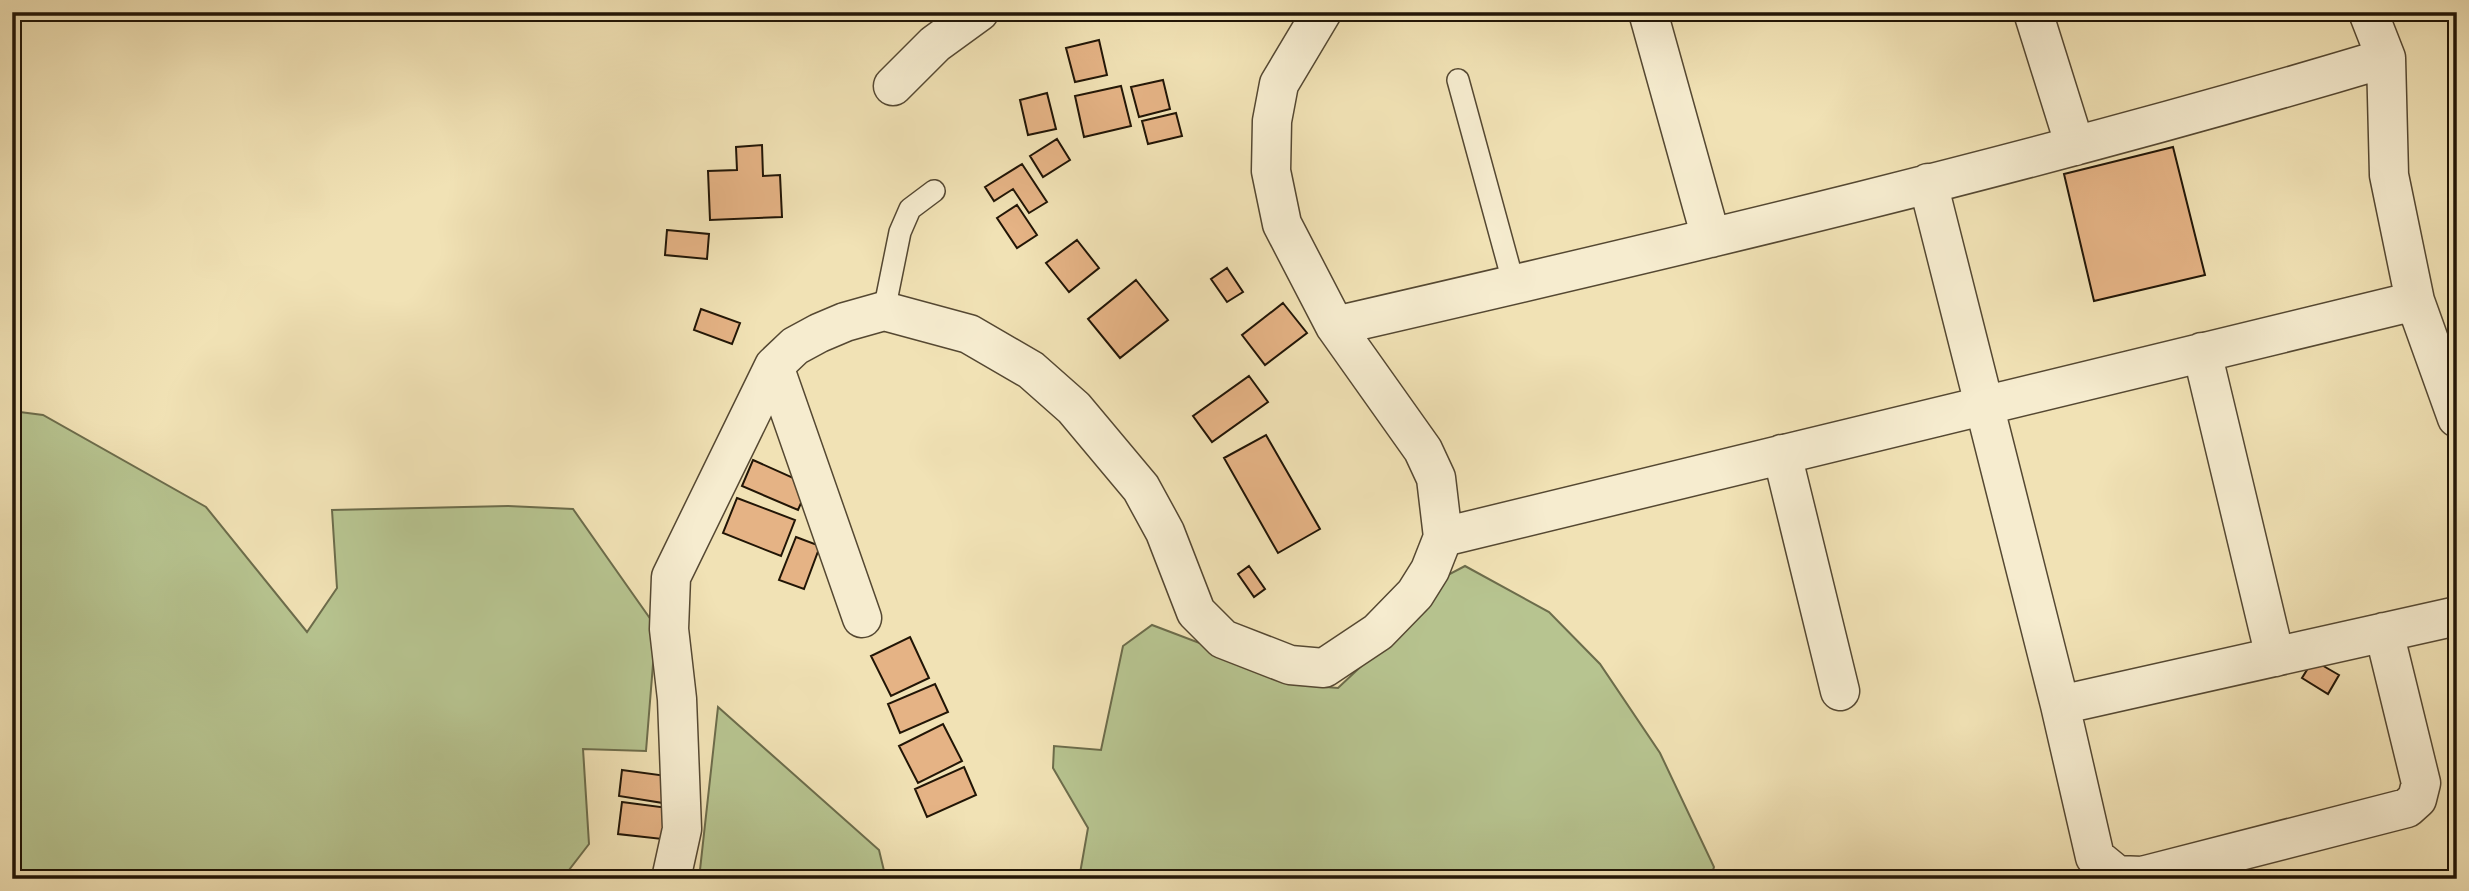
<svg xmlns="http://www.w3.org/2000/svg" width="2469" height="891" font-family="Vollkorn,serif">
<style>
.green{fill:#b7c490;stroke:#6c6c4b;stroke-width:2}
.building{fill:#e5b385;stroke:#211506;stroke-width:2}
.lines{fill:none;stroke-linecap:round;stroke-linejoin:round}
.service-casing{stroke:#554832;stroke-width:24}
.minor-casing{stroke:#554832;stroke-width:41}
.service{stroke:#f6eccf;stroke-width:21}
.minor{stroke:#f6eccf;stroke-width:38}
</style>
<rect width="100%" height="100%" fill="#f1e2b5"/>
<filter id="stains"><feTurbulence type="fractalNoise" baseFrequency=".00286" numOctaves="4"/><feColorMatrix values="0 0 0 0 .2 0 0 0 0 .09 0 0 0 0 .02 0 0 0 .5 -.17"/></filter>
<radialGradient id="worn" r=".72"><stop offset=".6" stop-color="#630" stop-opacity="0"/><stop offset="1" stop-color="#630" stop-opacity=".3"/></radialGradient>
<!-- green -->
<path class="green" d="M12,411L43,415L206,507L307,632L337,588L332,510L508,506L573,509L656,627L646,751L583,749L589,844L562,879H12Z
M1465,566L1549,612L1600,664L1660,753L1714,867L1710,879H1079L1088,828L1053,768L1054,746L1101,750L1123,646L1152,625L1313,686L1338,688L1372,656L1442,578Z
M718,707L879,850L886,879H699Z"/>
<!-- building -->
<path class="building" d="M1099,40L1107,75L1075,82L1066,48Z
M1163,80L1170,109L1139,117L1131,87Z
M1121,86L1131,126L1084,137L1075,96Z
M1047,93L1056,129L1028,135L1020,100Z
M1176,113L1182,136L1148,144L1142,121Z
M1057,139L1070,160L1043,177L1030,156Z
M762,145L763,176L780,175L782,217L710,220L708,171L737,170L736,147Z
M2173,147L2205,275L2094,301L2064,174Z
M1022,164L1047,202L1029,213L1013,189L994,201L985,187Z
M1017,205L1037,235L1017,248L997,218Z
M667,230L709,234L707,259L665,255Z
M1077,240L1099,268L1069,292L1046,263Z
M1227,268L1243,292L1227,302L1211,279Z
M1136,280L1168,320L1120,358L1088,319Z
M1283,303L1307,333L1265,365L1242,335Z
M701,309L740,323L732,344L694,330Z
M1249,376L1268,402L1212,442L1193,416Z
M1266,435L1320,529L1278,553L1224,458Z
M753,460L809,485L798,510L742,486Z
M737,498L795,520L781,556L723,533Z
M796,537L820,546L804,589L779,580Z
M1249,566L1265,589L1254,597L1238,574Z
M910,637L929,678L891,696L871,656Z
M2313,660L2339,675L2328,694L2302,678Z
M935,684L948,712L900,733L888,704Z
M943,724L962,761L918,783L899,746Z
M964,767L976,795L927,817L915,789Z
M622,770L667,776L663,803L619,796Z
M622,802L676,809L671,840L618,834Z"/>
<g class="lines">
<defs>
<path id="service" d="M1458,80L1514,285
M884,311L900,232L910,209L934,191"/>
<path id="minor" d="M1648,12L1711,238
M2033,12L2075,146
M2368,12L2386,58L2389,175L2415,301L2457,418
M893,86L935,44L979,12
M1928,183L2060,705L2095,857L2117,875L2142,876L2407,808L2417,799L2421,783L2384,632
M1335,326C1687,245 2040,162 2386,58
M2202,352L2275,657
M774,366L862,618
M1782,454L1840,691
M1443,537L2415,301
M2060,705L2457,616
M671,879L682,829L677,699L669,629L671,577L774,366L795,346L819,333L845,322L884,311L969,334L1031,370L1074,408L1141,488L1165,532L1196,612L1223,639L1290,665L1324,668L1378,632L1415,594L1430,570L1443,537L1436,478L1423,450L1335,326L1282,224L1271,171L1272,121L1279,84L1322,12"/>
</defs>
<!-- service casing -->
<use href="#service" class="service-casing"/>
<!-- minor casing -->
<use href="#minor" class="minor-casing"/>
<!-- service -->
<use href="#service" class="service"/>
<!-- minor -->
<use href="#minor" class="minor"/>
</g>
<!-- margin -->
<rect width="2469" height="891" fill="none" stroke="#f1e2b5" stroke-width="42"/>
<rect x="14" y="14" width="2441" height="863" fill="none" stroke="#211506" stroke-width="3.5"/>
<rect x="21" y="21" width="2427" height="849" fill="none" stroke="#211506" stroke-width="2"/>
<rect width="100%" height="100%" filter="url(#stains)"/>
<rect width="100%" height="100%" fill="url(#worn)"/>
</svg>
